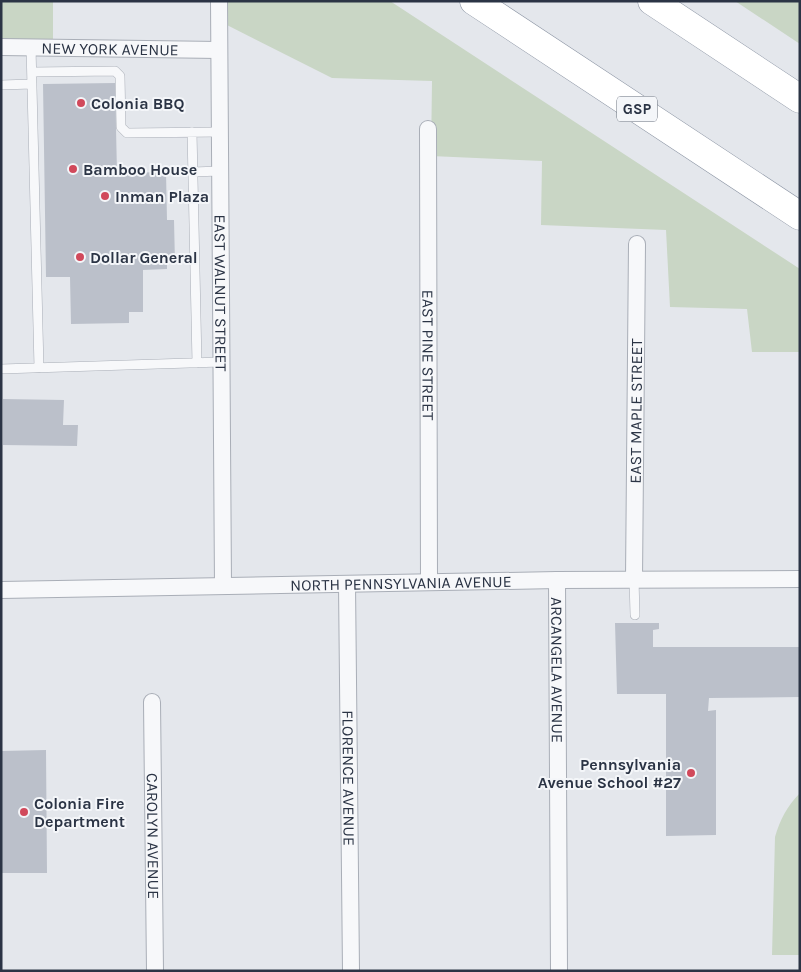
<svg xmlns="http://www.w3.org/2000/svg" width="801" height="972" font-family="Karla,sans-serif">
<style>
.green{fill:#c9d6c5}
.building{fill:#bbc0ca}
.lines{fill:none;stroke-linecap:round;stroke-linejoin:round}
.service-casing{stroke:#a9aeb7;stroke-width:10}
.minor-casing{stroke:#a9aeb7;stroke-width:18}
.motorway-casing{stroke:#8b94a3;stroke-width:29}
.service{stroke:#f7f8fa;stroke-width:9}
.minor{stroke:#f7f8fa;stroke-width:16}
.motorway{stroke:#fff;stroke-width:28}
.poi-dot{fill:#d1495b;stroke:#f4f6f9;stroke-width:2}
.labels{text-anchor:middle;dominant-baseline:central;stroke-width:4;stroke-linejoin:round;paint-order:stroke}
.shield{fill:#f4f6f9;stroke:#676e7b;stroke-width:1}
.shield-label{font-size:15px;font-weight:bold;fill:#2b3445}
.street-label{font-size:16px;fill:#2b3445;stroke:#f4f6f9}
.poi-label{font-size:16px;font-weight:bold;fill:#2b3445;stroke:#f4f6f9;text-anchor:start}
</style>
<rect width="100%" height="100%" fill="#e4e7ec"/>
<!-- green -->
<path class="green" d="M1,1H53V47H1Z
M221,1H390L800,269V352H752L747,309L670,307L666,230L541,225L542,161L431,156L432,81L332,78L221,22Z
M735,1H800V44Z
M800,793V955H772L775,837C780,820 787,806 800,793Z"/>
<!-- building -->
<path class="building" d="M115,83L117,173L166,172L167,220H174L175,263H167V269L143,270V312H129V323L71,324L70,277H46L43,84Z
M3,399L64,400L63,425H78L77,446L3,445Z
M615,623H659V629L653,630V647H800V697L709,698L708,711L716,710V835L666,836V694H617Z
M46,750L47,873H1V751Z"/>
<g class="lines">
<defs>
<path id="service" d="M31,47L39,368
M32,72L115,71L120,76L121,127L127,133L220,132
M1,85L32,84
M192,132L197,363
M193,172L220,171
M1,369L221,362
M634,579L635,615"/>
<g id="minor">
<path id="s1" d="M219,1L223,586"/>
<path id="s2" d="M1,47L219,50"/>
<path id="s3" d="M428,129L429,582"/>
<path id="s4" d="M634,579L637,244"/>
<path id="s5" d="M557,580L559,971"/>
<path id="s6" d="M347,584L351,971"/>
<path id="s7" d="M1,590L557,580L800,579"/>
<path id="s8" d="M152,702L155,971"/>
</g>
<path id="motorway" d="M474,1L800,216
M652,1L800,99"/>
</defs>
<!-- service casing -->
<use href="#service" class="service-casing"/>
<!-- minor casing -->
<use href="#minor" class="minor-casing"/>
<!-- motorway casing -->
<use href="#motorway" class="motorway-casing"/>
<!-- service -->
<use href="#service" class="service"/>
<!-- minor -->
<use href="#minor" class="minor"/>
<!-- motorway -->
<use href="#motorway" class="motorway"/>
</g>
<!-- markers -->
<g class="poi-dot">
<circle cx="81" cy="103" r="5"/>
<circle cx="73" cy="169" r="5"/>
<circle cx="105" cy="196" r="5"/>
<circle cx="80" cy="257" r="5"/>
<circle cx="691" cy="773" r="5"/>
<circle cx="24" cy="812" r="5"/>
</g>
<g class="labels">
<!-- shield labels -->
<rect class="shield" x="617" y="96.5" width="40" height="25" rx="4"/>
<g class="shield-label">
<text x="637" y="109">GSP</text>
</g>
<!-- street labels -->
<g class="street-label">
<text stroke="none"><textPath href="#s2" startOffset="109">NEW YORK AVENUE</textPath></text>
<text stroke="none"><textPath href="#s1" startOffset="292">EAST WALNUT STREET</textPath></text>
<text stroke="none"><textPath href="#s3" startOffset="226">EAST PINE STREET</textPath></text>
<text stroke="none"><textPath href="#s4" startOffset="168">EAST MAPLE STREET</textPath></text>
<text stroke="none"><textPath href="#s7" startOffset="400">NORTH PENNSYLVANIA AVENUE</textPath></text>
<text stroke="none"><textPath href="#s5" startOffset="90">ARCANGELA AVENUE</textPath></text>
<text stroke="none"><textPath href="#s6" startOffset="194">FLORENCE AVENUE</textPath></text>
<text stroke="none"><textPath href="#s8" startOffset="134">CAROLYN AVENUE</textPath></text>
</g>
<!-- poi labels -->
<g class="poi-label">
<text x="91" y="103">Colonia BBQ</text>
<text x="83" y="169">Bamboo House</text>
<text x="115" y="196">Inman Plaza</text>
<text x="90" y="257">Dollar General</text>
<text x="681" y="764" text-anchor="end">Pennsylvania<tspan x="681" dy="18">Avenue School #27</tspan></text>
<text x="34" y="803">Colonia Fire<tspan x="34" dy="18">Department</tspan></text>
</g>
</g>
<!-- border -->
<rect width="801" height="972" fill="none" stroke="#2b3445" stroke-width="5"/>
</svg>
